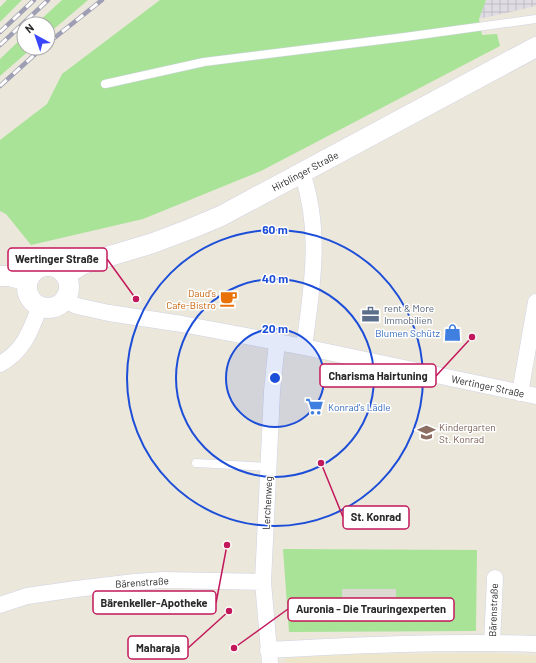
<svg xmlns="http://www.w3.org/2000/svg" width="536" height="663" font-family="Barlow,sans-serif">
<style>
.industrial{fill:url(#industrial-grid)}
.education{fill:#eee6ca}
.green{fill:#a8e397}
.plaza{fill:#dcd9d2}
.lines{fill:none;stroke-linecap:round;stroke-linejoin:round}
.service-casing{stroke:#d0d2e3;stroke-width:9}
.minor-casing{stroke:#d0d2e3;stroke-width:17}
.tertiary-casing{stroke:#d0d2e3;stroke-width:21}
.service{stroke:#fff;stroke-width:8}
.minor{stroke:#fff;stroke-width:16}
.tertiary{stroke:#fff;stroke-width:20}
.rail-casing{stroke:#9e9eb4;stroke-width:4.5}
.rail{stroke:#fff;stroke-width:3;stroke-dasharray:9;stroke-linecap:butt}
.ring{fill:none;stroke:#1d4ed8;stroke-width:2}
.labels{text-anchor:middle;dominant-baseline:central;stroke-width:3;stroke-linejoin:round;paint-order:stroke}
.street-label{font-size:10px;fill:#292929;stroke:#fff}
.food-label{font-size:10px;fill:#c56008;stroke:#fff;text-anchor:end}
.service-label{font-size:10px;fill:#4e5e75;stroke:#fff;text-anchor:start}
.shop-label{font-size:10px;fill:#366cbe;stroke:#fff;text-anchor:end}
.education-label{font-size:10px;fill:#785e54;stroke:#fff;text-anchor:start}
.centre{fill:#1d4ed8;stroke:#fff;stroke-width:2}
.ring-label{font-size:12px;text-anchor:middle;font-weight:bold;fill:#1d4ed8;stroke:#fff;stroke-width:3;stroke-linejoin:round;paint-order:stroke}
.leader{fill:none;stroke:#c2185b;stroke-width:1.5}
.callout-dot{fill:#c2185b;stroke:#fff;stroke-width:1.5}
.callout{fill:#fff;stroke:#c2185b;stroke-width:1.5}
.callout-label{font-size:11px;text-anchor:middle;font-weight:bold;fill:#292929}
</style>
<defs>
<pattern id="industrial-grid" width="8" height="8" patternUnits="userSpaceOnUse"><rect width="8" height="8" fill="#dfdce4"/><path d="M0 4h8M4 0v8" fill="none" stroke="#bfbdc4"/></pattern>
</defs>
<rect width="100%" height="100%" fill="#ece7db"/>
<!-- industrial -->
<path class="industrial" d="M486,0H536V6L479,19Z"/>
<!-- education -->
<path class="education" d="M364,654H498L536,656V663H286V658Z"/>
<!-- green -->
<path class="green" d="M7,0H22L0,22V7Z
M62,0H88L48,34V24H36Z
M160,0H486L479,19L482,35L497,34L500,46L261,171L143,219L31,245L6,214L0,211V140L47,104L62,74Z
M24,36V48H32L0,76V59Z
M283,549L477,550L476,631L289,632Z"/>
<!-- plaza -->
<path class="plaza" d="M342,589H396V617H342Z"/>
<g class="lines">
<defs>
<path id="service" d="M105,84L204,62L405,37L536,19
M196,463L268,467"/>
<path id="minor" d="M302,173C322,230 312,288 304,347
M64,300L77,306L109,313L182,324L304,347L536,396
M0,364C24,351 31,330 40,306
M520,393L536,302
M0,605L27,596L76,589L135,582L163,580L263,582
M492,643L495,578
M268,650C358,645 447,641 536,644
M270,663L263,582L272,391L277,342"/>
<path id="tertiary" d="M27 287a21 21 0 1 1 42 0a21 21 0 1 1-42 0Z
M65,275L83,264L153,243L190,229L221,216L536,47
M0,276H10L28,281"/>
</defs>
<!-- service casing -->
<use href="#service" class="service-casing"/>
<!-- minor casing -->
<use href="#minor" class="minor-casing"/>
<!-- tertiary casing -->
<use href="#tertiary" class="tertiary-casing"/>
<!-- service -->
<use href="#service" class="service"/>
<!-- minor -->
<use href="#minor" class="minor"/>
<!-- tertiary -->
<use href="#tertiary" class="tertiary"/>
<defs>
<path id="rail" d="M0,32L34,0
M48,43L102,0
M0,45L48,0
M0,86L42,48"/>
</defs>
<!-- rail casing -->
<use href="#rail" class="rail-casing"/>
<!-- rail -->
<use href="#rail" class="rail"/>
</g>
<!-- distance rings -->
<circle cx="275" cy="378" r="49" fill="#1d4ed8" fill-opacity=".12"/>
<g class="ring">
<circle cx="275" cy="378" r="49"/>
<circle cx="275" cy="378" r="99"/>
<circle cx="275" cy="378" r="148"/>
</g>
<!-- icons -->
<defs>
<symbol id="cafe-bare" viewBox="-9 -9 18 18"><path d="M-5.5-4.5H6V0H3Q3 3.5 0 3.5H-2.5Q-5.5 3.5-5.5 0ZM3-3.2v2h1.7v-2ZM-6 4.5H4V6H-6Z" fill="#e8710a" stroke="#fff" stroke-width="2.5" paint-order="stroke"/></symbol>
<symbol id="office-bare" viewBox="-9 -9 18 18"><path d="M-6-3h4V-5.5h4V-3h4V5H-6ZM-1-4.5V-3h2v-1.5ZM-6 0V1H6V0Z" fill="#5c6f8a" stroke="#fff" stroke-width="2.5" paint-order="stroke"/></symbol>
<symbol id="shop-bare" viewBox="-9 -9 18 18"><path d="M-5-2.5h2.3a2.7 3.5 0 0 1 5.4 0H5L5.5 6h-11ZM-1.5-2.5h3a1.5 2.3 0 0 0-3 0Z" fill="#3f7fe0" stroke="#fff" stroke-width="2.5" paint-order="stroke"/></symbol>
<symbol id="supermarket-bare" viewBox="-9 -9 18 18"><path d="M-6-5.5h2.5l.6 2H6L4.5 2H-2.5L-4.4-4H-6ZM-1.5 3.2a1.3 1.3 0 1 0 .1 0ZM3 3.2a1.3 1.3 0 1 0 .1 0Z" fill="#3f7fe0" stroke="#fff" stroke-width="2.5" paint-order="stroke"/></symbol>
<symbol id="school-bare" viewBox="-9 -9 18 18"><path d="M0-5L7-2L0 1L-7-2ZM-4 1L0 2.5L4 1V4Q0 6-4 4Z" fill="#8d6e63" stroke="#fff" stroke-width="2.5" paint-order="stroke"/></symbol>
</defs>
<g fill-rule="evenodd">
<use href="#cafe-bare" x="216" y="286" width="25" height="25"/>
<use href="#office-bare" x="358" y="302" width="25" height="25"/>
<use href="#shop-bare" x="440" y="320" width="25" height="25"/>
<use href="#supermarket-bare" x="302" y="394" width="25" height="25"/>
<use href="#school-bare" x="414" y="420" width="25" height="25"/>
</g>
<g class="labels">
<!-- street labels -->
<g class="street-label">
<text transform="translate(305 171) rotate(-28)">Hirblinger Straße</text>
<text transform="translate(488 386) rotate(12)">Wertinger Straße</text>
<text transform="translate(267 503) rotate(-87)">Lerchenweg</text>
<text transform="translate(142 582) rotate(-4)">Bärenstraße</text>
<text transform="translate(493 610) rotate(-88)">Bärenstraße</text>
</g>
<!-- food labels -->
<g class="food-label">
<text x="216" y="293">Daud's<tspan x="216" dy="12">Cafe-Bistro</tspan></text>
</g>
<!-- service labels -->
<g class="service-label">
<text x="384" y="308">rent &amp; More<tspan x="384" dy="12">Immobilien</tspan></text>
</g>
<!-- shop labels -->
<g class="shop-label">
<text x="440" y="333">Blumen Schütz</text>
<text x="328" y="407" text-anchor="start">Konrad's Lädle</text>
</g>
<!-- education labels -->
<g class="education-label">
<text x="439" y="427">Kindergarten<tspan x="439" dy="12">St. Konrad</tspan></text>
</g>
</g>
<circle cx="275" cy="378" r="6" class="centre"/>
<g class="ring-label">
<text x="275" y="234">60 m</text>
<text x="275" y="283">40 m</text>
<text x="275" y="333">20 m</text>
</g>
<!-- callouts -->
<path class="leader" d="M136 299L107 259M472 337L436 376M321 463L343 517M227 545L216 603M234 648L288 609M229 611L188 648"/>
<g class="callout-dot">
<circle cx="136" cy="299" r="4"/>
<circle cx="472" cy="337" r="4"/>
<circle cx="321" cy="463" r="4"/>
<circle cx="227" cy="545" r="4"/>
<circle cx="234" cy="648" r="4"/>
<circle cx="229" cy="611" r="4"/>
</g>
<g class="callout">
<rect x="8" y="248" width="99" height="23" rx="4"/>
<rect x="320" y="364" width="116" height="23" rx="4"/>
<rect x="343" y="506" width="66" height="23" rx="4"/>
<rect x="93" y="591" width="123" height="23" rx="4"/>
<rect x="288" y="598" width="166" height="23" rx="4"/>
<rect x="128" y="636" width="60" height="23" rx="4"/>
</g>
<g class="callout-label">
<text x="57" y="263">Wertinger Straße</text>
<text x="378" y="380">Charisma Hairtuning</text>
<text x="376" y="521">St. Konrad</text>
<text x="154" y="607">Bärenkeller-Apotheke</text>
<text x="371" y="613">Auronia - Die Trauringexperten</text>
<text x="158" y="652">Maharaja</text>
</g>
<!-- north arrow -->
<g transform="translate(36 36) rotate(320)"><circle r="19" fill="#ffffff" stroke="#a9a9a9"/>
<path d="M0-3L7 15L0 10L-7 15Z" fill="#3946fb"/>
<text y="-6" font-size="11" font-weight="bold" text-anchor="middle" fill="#292929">N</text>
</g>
</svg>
